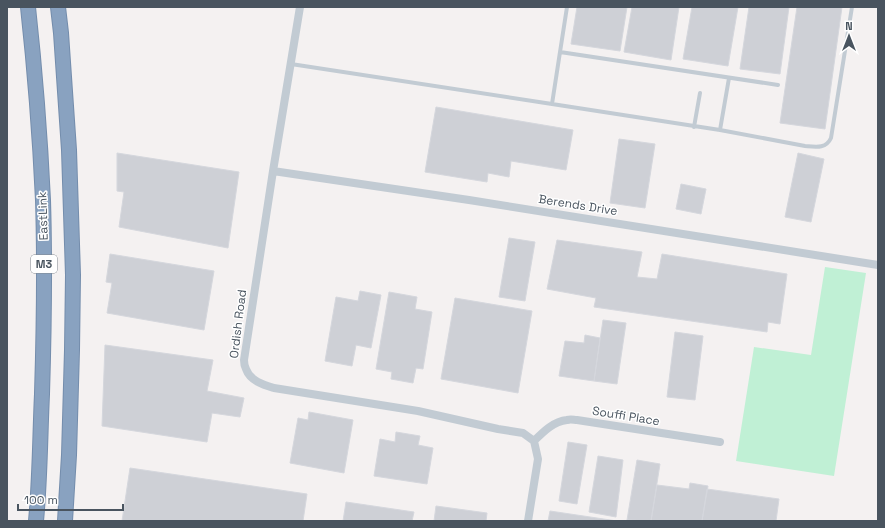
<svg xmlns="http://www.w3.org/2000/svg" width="885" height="528" font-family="'Space Grotesk',sans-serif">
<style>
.green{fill:#c0f0d5}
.building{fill:#ced0d6;stroke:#d5d7dd}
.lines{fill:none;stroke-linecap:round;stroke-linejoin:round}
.highway-casing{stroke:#748dac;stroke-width:16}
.lane{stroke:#c2cbd3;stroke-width:4}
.street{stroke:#c2cbd3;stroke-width:8}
.highway{stroke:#89a2c0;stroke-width:14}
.labels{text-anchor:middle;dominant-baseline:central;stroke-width:3;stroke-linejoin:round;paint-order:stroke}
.shield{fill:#fff;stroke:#80878f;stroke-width:1}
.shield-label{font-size:11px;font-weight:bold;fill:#49545f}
.street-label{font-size:12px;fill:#49545f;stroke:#fff}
</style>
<rect width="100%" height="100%" fill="#f4f1f1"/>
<!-- green -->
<path class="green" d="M825,267L866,273L834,476L736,461L754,347L811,355Z"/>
<!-- building -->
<path class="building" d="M577,7H627L620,51L571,44Z
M632,7H679L671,60L624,52Z
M692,7H738L728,66L683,59Z
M749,7H789L780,74L740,69Z
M797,7H842L825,129L780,123Z
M436,107L573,130L566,170L511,161L509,177L488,173L487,182L425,172Z
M619,139L655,144L645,208L610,203Z
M117,153L239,172L228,248L119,227L124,192L117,191Z
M798,153L824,159L811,222L785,217Z
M681,184L706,189L701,214L676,209Z
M509,238L535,242L525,301L499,297Z
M557,240L642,252L637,277L657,279L662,254L787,274L780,324L768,322L767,332L594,307L596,298L547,289Z
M110,254L214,271L204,330L107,313L112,283L106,282Z
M360,291L381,295L371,348L356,345L352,366L325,361L336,297L358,301Z
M389,292L417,297L415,309L432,312L423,369L416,368L413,383L391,379L392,372L376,369Z
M455,298L532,311L518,393L441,379Z
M603,320L626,323L617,384L594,381Z
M675,332L703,336L695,400L667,397Z
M585,335L600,338L594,381L559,376L565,341L584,343Z
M105,345L213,360L207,391L244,398L240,417L212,413L207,442L102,426Z
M309,412L353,420L344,473L290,463L298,418L308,420Z
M396,432L420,436L418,445L433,448L427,484L374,476L380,439L395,442Z
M568,442L587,445L577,504L559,501Z
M598,456L623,460L616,517L589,512Z
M637,460L660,464L651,521L627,520Z
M130,468L307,494L303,521H122Z
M690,483L708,486L702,521H651L657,485L689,489Z
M707,489L779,499L776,521H702Z
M346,502L414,512L412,521H343Z
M436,506L487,513L486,521H434Z
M550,511L617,521H548Z"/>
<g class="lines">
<defs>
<path id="highway" d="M28,7C35,71 40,136 43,200C45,265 44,329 42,394C40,436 40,479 36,521
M58,7L61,33L69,150L73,275L72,350L69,455L65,521"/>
</defs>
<!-- highway casing -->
<use href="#highway" class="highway-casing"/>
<!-- lane -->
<path class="lane" d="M560,52L567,7
M291,64L552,104L560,52L778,85
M552,104L720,130L729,78
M694,127L700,93
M720,130L805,146C816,147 826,149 831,138L852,7"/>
<!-- street -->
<path class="street" d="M300,7L273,171L244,360C244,363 245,367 246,369C250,381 264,385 274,388L418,411L498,429L523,433L534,441
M273,171L469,200L878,265
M534,441C543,432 554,421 567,420C571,419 574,420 577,420L720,442
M528,521L538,459L534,441"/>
<!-- highway -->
<use href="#highway" class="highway"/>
</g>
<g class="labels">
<!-- shield labels -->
<rect class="shield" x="31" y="255" width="26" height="18" rx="3"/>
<g class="shield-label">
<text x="44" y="264">M3</text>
</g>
<!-- street labels -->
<g class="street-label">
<text transform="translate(578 205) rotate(9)">Berends Drive</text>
<text transform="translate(43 216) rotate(-92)">EastLink</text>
<text transform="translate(238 324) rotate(-83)">Ordish Road</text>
<text transform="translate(626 416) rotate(9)">Souffi Place</text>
</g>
</g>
<!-- border -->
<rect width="885" height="528" fill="none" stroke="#49545f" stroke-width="16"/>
<!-- north arrow -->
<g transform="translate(849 36)" stroke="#ffffff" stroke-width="3" paint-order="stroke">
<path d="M0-3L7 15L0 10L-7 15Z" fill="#49545f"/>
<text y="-6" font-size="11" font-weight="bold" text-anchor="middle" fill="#49545f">N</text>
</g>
<!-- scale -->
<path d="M18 504v6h105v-6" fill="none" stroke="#49545f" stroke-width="2"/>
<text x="24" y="504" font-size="12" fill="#49545f" stroke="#ffffff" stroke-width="3" paint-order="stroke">100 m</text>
</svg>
